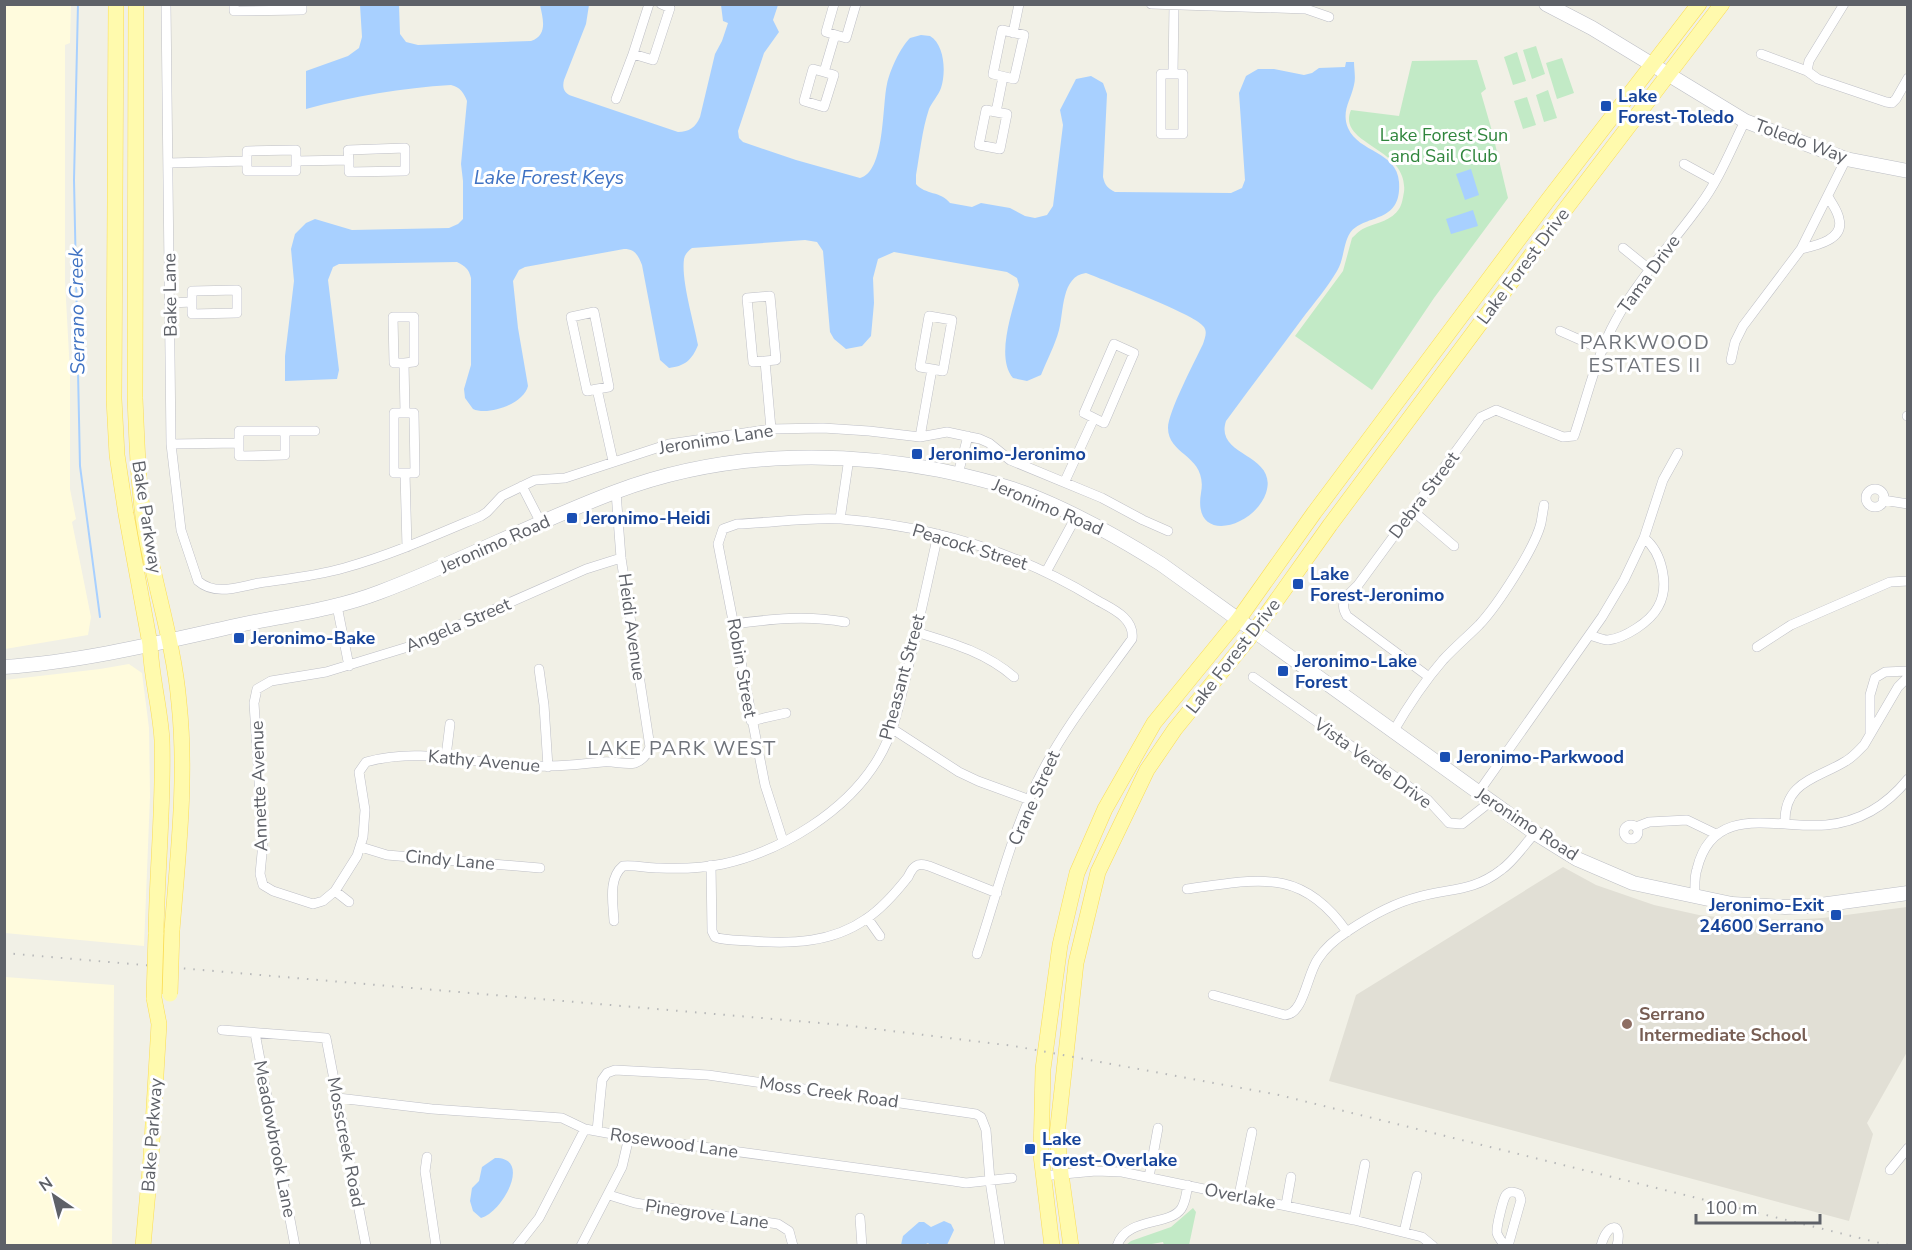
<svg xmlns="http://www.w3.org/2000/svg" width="1912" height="1250" font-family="'Nunito Sans',sans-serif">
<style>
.commercial{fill:#fffbdd}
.education{fill:#e1dfd5}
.green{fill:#c2eac6}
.water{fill:#a8d0ff}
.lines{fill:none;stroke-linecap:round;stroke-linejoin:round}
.stream{stroke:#a8d0ff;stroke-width:2}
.street-casing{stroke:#bebfc6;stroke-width:10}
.secondary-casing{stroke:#bcbec5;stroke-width:15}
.primary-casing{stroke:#fbdd55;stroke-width:16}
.street{stroke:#fff;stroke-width:9}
.secondary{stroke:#fff;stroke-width:14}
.primary{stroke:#fffaad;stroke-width:15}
.rail{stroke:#b7b8b9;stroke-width:2;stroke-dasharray:1.5 8;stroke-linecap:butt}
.primary-bridge-casing{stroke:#fbdd55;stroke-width:16;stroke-linecap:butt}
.primary-bridge{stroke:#fffaad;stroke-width:15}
.transit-dot{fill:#1a4fb4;stroke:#fff;stroke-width:2}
.education-dot{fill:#8d6e63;stroke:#fff;stroke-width:2}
.labels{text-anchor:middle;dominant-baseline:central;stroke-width:6;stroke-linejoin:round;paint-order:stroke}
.transit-label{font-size:18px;font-weight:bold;fill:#164399;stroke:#fff;text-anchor:start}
.park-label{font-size:18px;fill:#2f853c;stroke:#fff}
.street-label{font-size:18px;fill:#5e6168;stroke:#fff}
.education-label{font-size:18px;font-weight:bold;fill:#785e54;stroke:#fff;text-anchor:start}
.water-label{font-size:20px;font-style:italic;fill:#3f72c3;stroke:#fff}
.neighbourhood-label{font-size:20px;letter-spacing:1.5px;fill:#6f737a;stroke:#fff}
</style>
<rect width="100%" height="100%" fill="#f1f0e6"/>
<!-- commercial -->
<path class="commercial" d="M5,4L71,5L70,43L65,45V281L70,373V489L76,519L72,522L91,617L88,635L5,649Z
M129,664L142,673L149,728L150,796L144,946L5,933V680L100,669Z
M5,977L114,985L112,1245H5Z"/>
<!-- education -->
<path class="education" d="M1563,867L1596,885L1654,905L1699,915L1727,918L1787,920L1823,918L1907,907V1052L1867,1123L1873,1134L1849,1221L1329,1081L1356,995Z"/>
<!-- green -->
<path class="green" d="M1536,46L1545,74L1532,79L1523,50Z
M1517,52L1526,81L1513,85L1504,57Z
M1562,58L1574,93L1557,99L1546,63Z
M1477,60L1486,89L1481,93L1492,131L1508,198L1434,298L1372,390L1295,336L1343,271L1352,238C1356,234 1361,229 1367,227C1377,223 1392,220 1399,209C1402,205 1403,197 1404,192C1409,147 1336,145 1351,110L1399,116L1412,61Z
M1548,90L1557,118L1544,122L1536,95Z
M1527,97L1536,125L1523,129L1514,101Z
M1193,1208L1196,1212L1189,1245H1164L1163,1242L1146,1245H1126L1131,1241L1171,1227Z"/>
<!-- water -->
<path class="water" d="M360,5H399L400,34L406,42L418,45L531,41C548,35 543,19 540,5H589L586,24L564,80C562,88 564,93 572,96L678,132C689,132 696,127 700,117L715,54L722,41L728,23L723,21L721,5H778L773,20L779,32L764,53L738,131L739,138L743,142L796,160L860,178C885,172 882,106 887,84C890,70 900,48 910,38L921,35L930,36C945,45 946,73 941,88C938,96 932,102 929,109C922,130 920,153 916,175V184C925,195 941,191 950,203L972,207L981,203L1010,208L1025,216L1035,218L1047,215L1053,206L1063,125L1060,110L1076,79L1091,76L1103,83L1107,94L1103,177C1105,185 1107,188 1115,192L1231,193L1242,188L1245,180L1239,93L1246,76L1258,69H1274L1304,75L1312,73L1319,68L1345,67L1346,62H1354C1354,69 1356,78 1354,85C1351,100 1341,111 1348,128C1359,153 1397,151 1399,182C1402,225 1364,213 1350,233C1343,244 1344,260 1337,271C1327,288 1314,303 1302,319C1277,353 1251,387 1226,421C1214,457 1279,453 1266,493C1254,528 1192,545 1201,493C1208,455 1168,456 1168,428C1168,412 1195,361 1203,344C1205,338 1208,331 1203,326C1194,314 1106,281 1086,273C1061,276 1064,312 1059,330C1055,345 1047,360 1041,375L1027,381L1013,378C995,357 1013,310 1019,285L1017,278L1007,272L894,252L878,259L873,278L874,303L871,336L862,346L846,349L834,339L830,332L823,251L817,242L805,240L692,248C688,251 685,254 684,259C681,281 694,322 698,345C692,360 685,366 669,368L660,360L642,265C638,255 635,249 624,249L525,267L519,270L513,281L518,328L528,386C524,404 488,416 473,409L465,398L464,389L471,365V278C469,269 465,266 457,262L339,264L333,267L328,280L339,370L337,379L285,381V356L294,281L291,249L295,234L306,223L315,219L352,230L449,228L458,224L463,219V181L461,164L467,101C464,93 460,87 451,85C402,88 354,96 306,109V71L348,56L359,48L362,37Z
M1471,169L1479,195L1465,200L1456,174Z
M1473,210L1478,226L1451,234L1446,219Z
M495,1158C533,1157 502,1213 481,1218L473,1211L470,1201L472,1188L479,1181L482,1167Z
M944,1221L951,1224L954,1230L947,1245H930L928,1243L924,1245H901L903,1236L919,1222H924L931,1227Z"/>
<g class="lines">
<!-- stream -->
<path class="stream" d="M78,4L74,180L80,466L100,617"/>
<defs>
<path id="street" d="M166,4L171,444L181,530L198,581C215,596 238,587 259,583C287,579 316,576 344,568C391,555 436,535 481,516L487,512L502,496L535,480L565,478L669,444L771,429L823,428L869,431L920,437L947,432L980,439L989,443L1010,460L1102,498L1143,520L1168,531
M234,4V11L302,10V4
M649,4L633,54L653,60L670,8L661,4
M834,4L826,32L846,38L856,4
M1151,4L1306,9L1329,17
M1002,30L1024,35L1014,79L993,74Z
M1013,33L1019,4
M1761,54L1807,71L1818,79L1886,102L1892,103L1896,99L1908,78
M1807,71L1809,61L1844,4
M824,72L834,75L824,107L804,101L813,69L824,72L835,35
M1173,74H1161V134H1183V74H1173L1174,5
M616,99L633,54
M996,112L1007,114L1000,149L979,145L986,110L996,112L1003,77
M296,161L349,160V172L405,171V148L348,150L349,160
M168,163L247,161V171H296V150L247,151V161
M1684,164L1715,181
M1623,248L1649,269
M1801,249C1814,246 1845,240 1839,219C1838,211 1831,203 1828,196
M770,296L776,360L753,362L747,298Z
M170,303L192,302V314L237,313V290L192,291V302
M1560,331L1603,350
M1731,360L1735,342L1743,326L1801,249L1846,159
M765,361L771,429
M404,363L414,362V317H393L394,363H404L405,413H414L415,473H405L407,547
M597,389L609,387L594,312L571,317L587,391L597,389L613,461
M1907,416H1908
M285,431H315
M920,437L932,369L920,367L929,316L952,320L943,371L932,369
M171,444L239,443V456L285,455V431H239V443
M405,473H394V413H405
M958,474L968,436
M1065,481L1094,418L1084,413L1114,344L1134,353L1104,423L1094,418
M522,486L541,523
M1866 498a9 9 0 1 1 18 0a9 9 0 1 1-18 0Z
M616,492L621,558L650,747C647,755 643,760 635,763C625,765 614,761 603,762C573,765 542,768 512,765C463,761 414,748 366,762L359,772L365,810L363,837L357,856L335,891L323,901L313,904L273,891L263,885L260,874L263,843L254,703L257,689L271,681L326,672L411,646L586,569L621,558
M1883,500L1908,504
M1413,511L1454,546
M840,519L849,458
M1046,572L1077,515
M337,606L349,666
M734,624C771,619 807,615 845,622
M916,632C952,643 985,652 1014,677
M1590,635C1596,637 1602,640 1608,640C1625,638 1650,622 1658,607C1670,586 1662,552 1644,538
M1757,647L1791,625L1890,582L1908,581
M539,669L544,705L548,767
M1253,677L1428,800L1449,823L1462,824L1490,802
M1429,677L1347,616C1338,602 1348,595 1358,585L1481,417L1496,410L1563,437L1574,436C1587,398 1596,356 1616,320C1639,278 1672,244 1700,205C1719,180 1731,149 1745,121
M751,721L786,713
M891,728L959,772L978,781L1030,800
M1393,732C1408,706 1423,683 1443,660C1454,648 1467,637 1479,625C1497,606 1535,548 1541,523C1542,517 1543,511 1544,505
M1870,733V695L1875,678L1885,672L1908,671
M446,756L450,724
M1478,793L1602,617L1624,580L1644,538L1663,480L1678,453
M1785,823C1784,781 1817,779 1846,761C1853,757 1858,751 1864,745L1898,687L1908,677
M1624 832a7 7 0 1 1 14 0a7 7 0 1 1-14 0Z
M1636,827L1649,822L1687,820L1716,834
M783,841L765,785L718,544L723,529L737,524C771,523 806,517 841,519C931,526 1018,552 1095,599C1110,608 1135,617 1132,639C1099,685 1063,729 1038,780C1011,835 996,897 977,954
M361,847L387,855L540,868
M711,865L712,931L715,937C726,941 739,940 751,941C791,944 832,943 866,919C881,909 897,891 908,877C910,873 912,868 916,866C920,863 925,865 929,866L997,893
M1187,889C1257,880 1301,866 1347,932
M335,891L349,902
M1695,896C1695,888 1694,877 1697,869C1713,802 1777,829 1826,825C1859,822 1887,805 1908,779
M868,919L880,936
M614,921C613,903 608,878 623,866C636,865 647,868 659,868C681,869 703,868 723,864C782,851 847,811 878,759C894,733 900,701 907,672C918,626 928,580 938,534
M1213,995L1285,1015C1304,1014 1307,974 1318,959C1325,948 1337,938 1348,931C1369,917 1394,903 1418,897C1449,888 1473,892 1501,870C1514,861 1524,845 1535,833
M222,1030L326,1038L366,1246
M255,1033L295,1246
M338,1098L432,1109L562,1118L585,1129L629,1137L953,1181L966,1183L1012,1178
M597,1131L602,1080L607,1073L615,1070L708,1075L976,1114L981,1117L986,1130L990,1181L1000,1246
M427,1157L425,1171L436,1246
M1890,1170L1908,1148
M1042,1176L1096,1171L1122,1172L1354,1220L1422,1237L1433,1246
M1149,1177L1158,1128
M609,1195L635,1203L778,1224L789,1231L793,1246
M1239,1195L1252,1132
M1286,1205L1291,1177
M860,1218L862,1246
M1354,1220L1365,1164
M1404,1232L1417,1176
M517,1246L539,1218L585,1129
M581,1246L622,1167L629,1137
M1117,1246C1126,1217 1169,1226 1181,1209C1186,1202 1186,1193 1188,1185
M1505,1246C1502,1242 1498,1237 1497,1233C1496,1228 1503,1199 1506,1195C1510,1190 1515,1192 1519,1194L1521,1200L1508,1246
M1601,1246C1607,1222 1623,1221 1617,1246"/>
<path id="secondary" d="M1546,4L1592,28L1745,121L1846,159L1908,171
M4,667C82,662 167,641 244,624C289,615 336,609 380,592C460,562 535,522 615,492C718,453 831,449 939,470C968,476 998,483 1027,494C1074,512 1118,537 1161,564L1535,833L1577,859L1633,883L1732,904L1785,907L1813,906L1908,893"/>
<path id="primary" d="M116,4L114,399L117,455L126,514L150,644C151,676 160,707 162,740C164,804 157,869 156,934
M136,4L135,398C137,442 138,487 145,530C155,588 174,644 179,703C187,778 178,855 172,930
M143,1246L151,1158L159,1024L154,998
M1052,1246L1041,1155L1043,1069L1060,945L1077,873L1105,809L1154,723L1238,620L1314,513L1548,200L1699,4
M1071,1246L1061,1174L1057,1135L1076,963L1098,872L1147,770L1175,729L1254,632L1330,525L1564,211L1722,4"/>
</defs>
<!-- street casing -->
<use href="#street" class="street-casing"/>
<!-- secondary casing -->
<use href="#secondary" class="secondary-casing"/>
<!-- primary casing -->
<use href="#primary" class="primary-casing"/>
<!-- street -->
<use href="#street" class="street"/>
<!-- secondary -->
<use href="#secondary" class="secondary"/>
<!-- primary -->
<use href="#primary" class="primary"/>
<!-- rail -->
<path class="rail" d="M4,953L843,1025L1014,1046L1279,1095L1892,1246"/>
<defs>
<path id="primary-bridge" d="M170,994L172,930
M154,998L156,934"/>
</defs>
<!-- primary-bridge casing -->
<use href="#primary-bridge" class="primary-bridge-casing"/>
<!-- primary-bridge -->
<use href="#primary-bridge" class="primary-bridge"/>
</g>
<!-- markers -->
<g class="transit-dot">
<rect x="1600" y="100" width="12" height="12" rx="3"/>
<rect x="911" y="448" width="12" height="12" rx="3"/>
<rect x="566" y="512" width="12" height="12" rx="3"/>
<rect x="1292" y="578" width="12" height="12" rx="3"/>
<rect x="233" y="632" width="12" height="12" rx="3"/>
<rect x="1277" y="665" width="12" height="12" rx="3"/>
<rect x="1439" y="751" width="12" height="12" rx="3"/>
<rect x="1830" y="909" width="12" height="12" rx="3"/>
<rect x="1024" y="1143" width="12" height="12" rx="3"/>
</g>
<circle class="education-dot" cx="1627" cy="1024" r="6"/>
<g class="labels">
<!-- transit labels -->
<g class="transit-label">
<text x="1618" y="96">Lake<tspan x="1618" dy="21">Forest-Toledo</tspan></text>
<text x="929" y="454">Jeronimo-Jeronimo</text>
<text x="584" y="518">Jeronimo-Heidi</text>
<text x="1310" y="574">Lake<tspan x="1310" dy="21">Forest-Jeronimo</tspan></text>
<text x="251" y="638">Jeronimo-Bake</text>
<text x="1295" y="661">Jeronimo-Lake<tspan x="1295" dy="21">Forest</tspan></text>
<text x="1457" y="757">Jeronimo-Parkwood</text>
<text x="1824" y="905" text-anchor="end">Jeronimo-Exit<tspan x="1824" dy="21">24600 Serrano</tspan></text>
<text x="1042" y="1139">Lake<tspan x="1042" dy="21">Forest-Overlake</tspan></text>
</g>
<!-- park labels -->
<g class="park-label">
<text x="1444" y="135">Lake Forest Sun<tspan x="1444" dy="21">and Sail Club</tspan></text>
</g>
<!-- street labels -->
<g class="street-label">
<text transform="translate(1801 141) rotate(20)">Toledo Way</text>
<text transform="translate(1523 266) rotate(-53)">Lake Forest Drive</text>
<text transform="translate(1649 274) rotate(-54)">Tama Drive</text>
<text transform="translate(170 295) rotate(-91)">Bake Lane</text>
<text transform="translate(716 439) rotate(-9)">Jeronimo Lane</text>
<text transform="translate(1424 495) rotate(-53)">Debra Street</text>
<text transform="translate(1048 507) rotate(23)">Jeronimo Road</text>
<text transform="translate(147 517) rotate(81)">Bake Parkway</text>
<text transform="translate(495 544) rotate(-24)">Jeronimo Road</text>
<text transform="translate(970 547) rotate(17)">Peacock Street</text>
<text transform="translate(458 625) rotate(-23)">Angela Street</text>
<text transform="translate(632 627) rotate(82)">Heidi Avenue</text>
<text transform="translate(1233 656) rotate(-52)">Lake Forest Drive</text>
<text transform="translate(742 668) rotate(80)">Robin Street</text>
<text transform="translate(902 677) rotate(-75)">Pheasant Street</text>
<text transform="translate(484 761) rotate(5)">Kathy Avenue</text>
<text transform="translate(1373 763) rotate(36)">Vista Verde Drive</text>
<text transform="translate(259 786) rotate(-92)">Annette Avenue</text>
<text transform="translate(1034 798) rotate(-66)">Crane Street</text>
<text transform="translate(1527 824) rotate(33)">Jeronimo Road</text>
<text transform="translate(450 860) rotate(5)">Cindy Lane</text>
<text transform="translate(829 1092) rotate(8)">Moss Creek Road</text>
<text transform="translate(152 1135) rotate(-86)">Bake Parkway</text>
<text transform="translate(275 1139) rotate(79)">Meadowbrook Lane</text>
<text transform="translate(346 1142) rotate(79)">Mosscreek Road</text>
<text transform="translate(674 1143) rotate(8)">Rosewood Lane</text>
<text transform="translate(1240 1196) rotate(11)">Overlake</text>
<text transform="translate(707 1214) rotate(8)">Pinegrove Lane</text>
</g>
<!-- education labels -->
<g class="education-label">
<text x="1639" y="1014">Serrano<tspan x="1639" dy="21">Intermediate School</tspan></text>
</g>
<!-- water labels -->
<g class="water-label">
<text x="549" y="177">Lake Forest Keys</text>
<text transform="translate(77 311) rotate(-91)">Serrano Creek</text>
</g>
<!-- neighbourhood labels -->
<g class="neighbourhood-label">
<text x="1645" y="342">PARKWOOD<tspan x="1645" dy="23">ESTATES II</tspan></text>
<text x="682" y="748">LAKE PARK WEST</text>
</g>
</g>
<!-- border -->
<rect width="1912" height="1250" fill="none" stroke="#5e6168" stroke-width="12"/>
<!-- north arrow -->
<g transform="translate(54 1196) rotate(325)" stroke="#ffffff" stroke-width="4.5" paint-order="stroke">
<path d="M0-4.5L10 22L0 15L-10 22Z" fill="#5e6168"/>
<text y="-9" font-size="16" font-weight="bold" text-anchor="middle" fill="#5e6168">N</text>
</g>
<!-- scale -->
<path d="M1696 1214v9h124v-9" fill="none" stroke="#5e6168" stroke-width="3"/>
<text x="1705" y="1214" font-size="18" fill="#5e6168" stroke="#ffffff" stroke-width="4.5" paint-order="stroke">100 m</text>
</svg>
